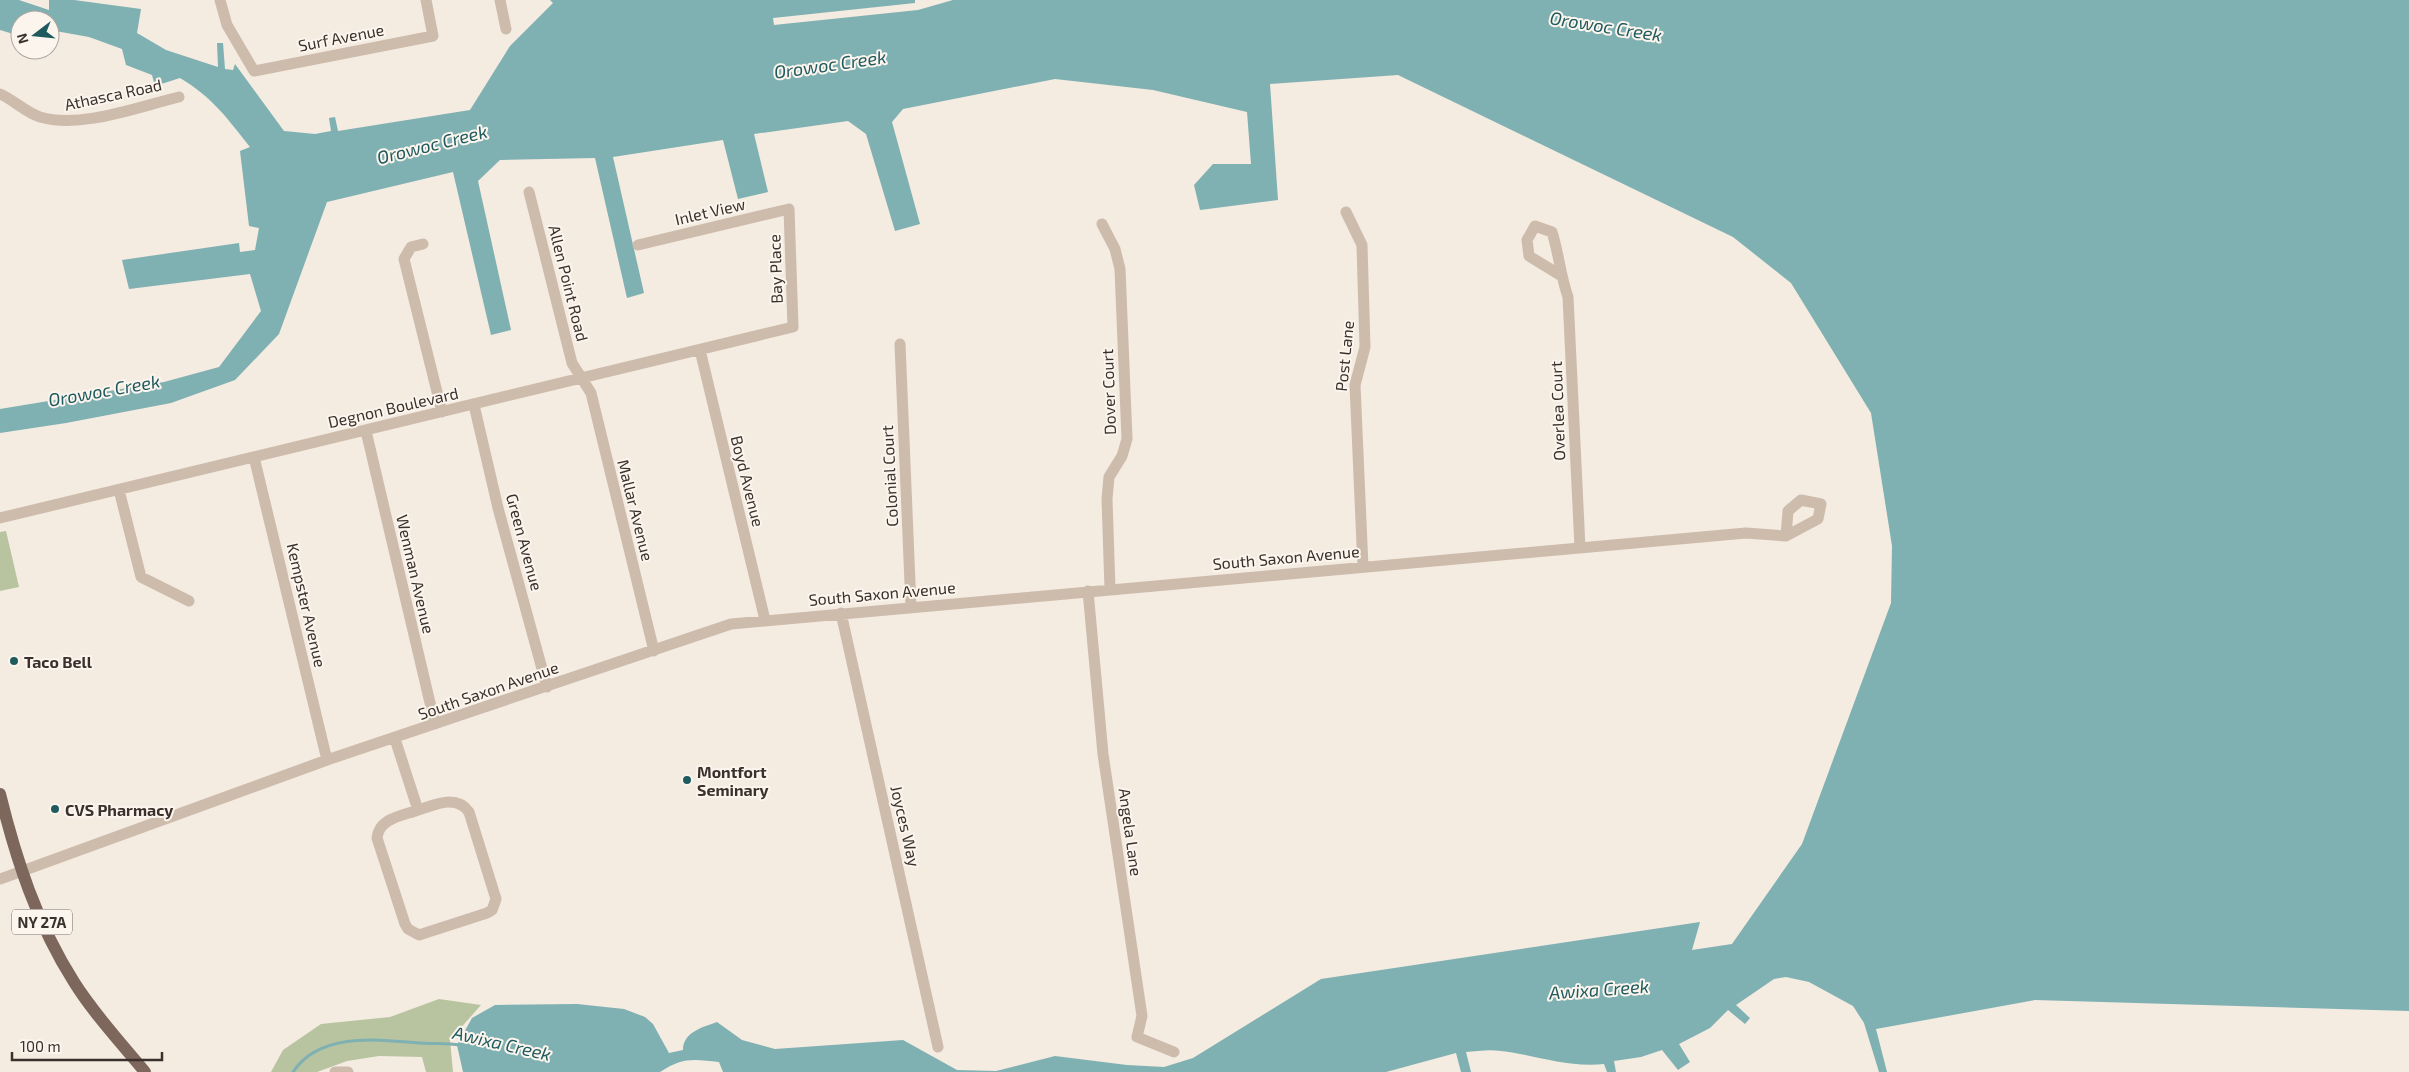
<svg xmlns="http://www.w3.org/2000/svg" width="2409" height="1072" font-family="'Exo 2',sans-serif">
<style>
.green{fill:#b8c4a0}
.water{fill:#7fb0b2}
.lines{fill:none;stroke-linecap:round;stroke-linejoin:round}
.stream{stroke:#7fb0b2;stroke-width:3}
.minor{stroke:#cdbbac;stroke-width:11}
.major{stroke:#7d675c;stroke-width:12}
.poi-dot{fill:#1f5a5e;stroke:#fbf5ee;stroke-width:2}
.labels{text-anchor:middle;dominant-baseline:central;stroke-width:4;stroke-linejoin:round;paint-order:stroke}
.shield{fill:#fbf5ee;stroke:#756b66;stroke-width:1}
.shield-label{font-size:15px;font-weight:bold;fill:#3b302b}
.street-label{font-size:16px;fill:#3b302b;stroke:#fbf5ee}
.poi-label{font-size:16px;font-weight:bold;fill:#3b302b;stroke:#fbf5ee;text-anchor:start}
.water-label{font-size:18px;font-style:italic;fill:#1f5a5e;stroke:#fbf5ee}
</style>
<rect width="100%" height="100%" fill="#f4ebe1"/>
<!-- green -->
<path class="green" d="M6,531L19,587L0,591V532Z
M439,999L481,1005L450,1040L453,1072H426L422,1057L379,1056L347,1061L317,1072H271L283,1050L321,1024L390,1017Z"/>
<!-- water -->
<path class="water" d="M0,0H19L49,10V0H74L141,9L137,33L166,50L218,67L217,43H223L225,69L233,70L235,64L284,131L315,134L331,131L329,118L335,117L338,131L470,110L510,46L553,3L550,0H915V3L773,18L774,25L918,10L953,0H2409V1011L2035,1000L1876,1029L1887,1072H1879L1864,1023L1853,1006L1809,982L1786,977L1774,979L1736,1005L1750,1018L1745,1024L1728,1010L1710,1028L1679,1044L1690,1062L1678,1070L1662,1050L1641,1057L1614,1061L1616,1072H1607L1604,1064C1568,1068 1536,1055 1501,1051C1490,1049 1477,1051 1466,1052L1471,1072H1461L1456,1053L1386,1072H723L719,1062C694,1059 682,1057 660,1072H463L457,1045L472,1018L495,1005L577,1004L624,1009L645,1017L653,1024L669,1053L683,1050C683,1032 703,1027 717,1022L742,1040L775,1049L903,1040L957,1070L996,1071L1055,1056L1127,1065L1164,1067L1193,1058L1321,979L1700,922L1692,950L1732,944L1802,844L1891,603L1892,546L1871,413L1791,283L1733,237L1398,75L1270,84L1278,200L1200,210L1194,185L1213,164H1251L1247,112L1153,90L1055,79L903,109L892,122L920,224L895,231L866,134L848,121L754,134L768,192L738,199L723,140L613,157L644,293L627,298L595,158L500,160L478,181L511,330L491,335L453,172L327,202L279,334L235,380L171,403L66,423L0,433V409L164,382L219,367L261,311L250,274L129,289L122,260L239,243L240,252L255,250L259,228L249,226L240,151L250,147C228,119 211,96 180,78L155,86L152,75L126,65L122,49L89,37L50,30V20H20V36L0,30Z"/>
<g class="lines">
<!-- stream -->
<path class="stream" d="M293,1072C320,1031 380,1040 421,1043C434,1044 447,1043 460,1045"/>
<!-- minor -->
<path class="minor" d="M220,0L227,25L254,71L433,36L426,0
M500,0L506,29
M0,94C14,100 25,112 40,117C81,129 137,107 179,97
M529,192L572,363L591,393L654,651
M1346,212L1362,245L1365,347L1355,385L1363,567
M1102,224L1115,249L1120,269L1127,439L1122,456L1109,477L1107,499L1110,589
M423,244L411,247L404,259L442,412
M1560,275L1529,256L1527,240L1535,226L1552,232C1559,254 1560,274 1568,297L1580,548
M900,344L911,607
M700,350L765,620
M474,405L498,508L547,687
M366,431L435,724
M254,457L327,760
M119,490L141,577L189,601
M0,518L793,327L789,209L638,245
M1088,591L1103,754L1142,1016L1137,1037L1174,1052
M841,613L938,1047
M395,739L418,810C402,816 379,818 377,838L405,924L408,929L419,935L487,913L492,910L496,899L469,812C456,794 435,805 418,810
M0,879L327,760L731,624L1746,533L1786,536L1818,519L1821,504L1801,500L1788,511L1786,536
M335,1072H348"/>
<!-- major -->
<path class="major" d="M0,794C16,859 37,924 74,982C94,1014 121,1043 145,1072"/>
</g>
<!-- markers -->
<g class="poi-dot">
<circle cx="14" cy="661" r="5"/>
<circle cx="687" cy="780" r="5"/>
<circle cx="55" cy="809" r="5"/>
</g>
<g class="labels">
<!-- shield labels -->
<rect class="shield" x="12" y="909.5" width="60" height="25" rx="4"/>
<g class="shield-label">
<text x="42" y="922">NY 27A</text>
</g>
<!-- street labels -->
<g class="street-label">
<text transform="translate(341 37) rotate(-11)">Surf Avenue</text>
<text transform="translate(113 94) rotate(-12)">Athasca Road</text>
<text transform="translate(710 211) rotate(-13)">Inlet View</text>
<text transform="translate(775 269) rotate(-92)">Bay Place</text>
<text transform="translate(569 283) rotate(76)">Allen Point Road</text>
<text transform="translate(1344 356) rotate(-84)">Post Lane</text>
<text transform="translate(1108 392) rotate(-92)">Dover Court</text>
<text transform="translate(393 407) rotate(-13)">Degnon Boulevard</text>
<text transform="translate(1557 411) rotate(-92)">Overlea Court</text>
<text transform="translate(889 476) rotate(-93)">Colonial Court</text>
<text transform="translate(748 481) rotate(76)">Boyd Avenue</text>
<text transform="translate(636 510) rotate(76)">Mallar Avenue</text>
<text transform="translate(525 542) rotate(75)">Green Avenue</text>
<text transform="translate(1286 557) rotate(-5)">South Saxon Avenue</text>
<text transform="translate(416 574) rotate(77)">Wenman Avenue</text>
<text transform="translate(882 593) rotate(-5)">South Saxon Avenue</text>
<text transform="translate(307 605) rotate(77)">Kempster Avenue</text>
<text transform="translate(488 690) rotate(-19)">South Saxon Avenue</text>
<text transform="translate(906 826) rotate(77)">Joyces Way</text>
<text transform="translate(1131 832) rotate(82)">Angela Lane</text>
</g>
<!-- poi labels -->
<g class="poi-label">
<text x="24" y="661">Taco Bell</text>
<text x="697" y="771">Montfort<tspan x="697" dy="18">Seminary</tspan></text>
<text x="65" y="809">CVS Pharmacy</text>
</g>
<!-- water labels -->
<g class="water-label">
<text transform="translate(1606 26) rotate(9)">Orowoc Creek</text>
<text transform="translate(830 64) rotate(-8)">Orowoc Creek</text>
<text transform="translate(432 144) rotate(-14)">Orowoc Creek</text>
<text transform="translate(104 390) rotate(-10)">Orowoc Creek</text>
<text transform="translate(1599 989) rotate(-4)">Awixa Creek</text>
<text transform="translate(502 1043) rotate(13)">Awixa Creek</text>
</g>
</g>
<!-- north arrow -->
<g transform="translate(35 35) rotate(254)"><circle r="24" fill="#fbf5ee" stroke="#aea6a0"/>
<path d="M0-4L9 19L0 12L-9 19Z" fill="#1f5a5e"/>
<text y="-8" font-size="14" font-weight="bold" text-anchor="middle" fill="#3b302b">N</text>
</g>
<!-- scale -->
<path d="M12 1052v8h150v-8" fill="none" stroke="#3b302b" stroke-width="2.5"/>
<text x="20" y="1052" font-size="15" fill="#3b302b" stroke="#fbf5ee" stroke-width="4" paint-order="stroke">100 m</text>
</svg>
